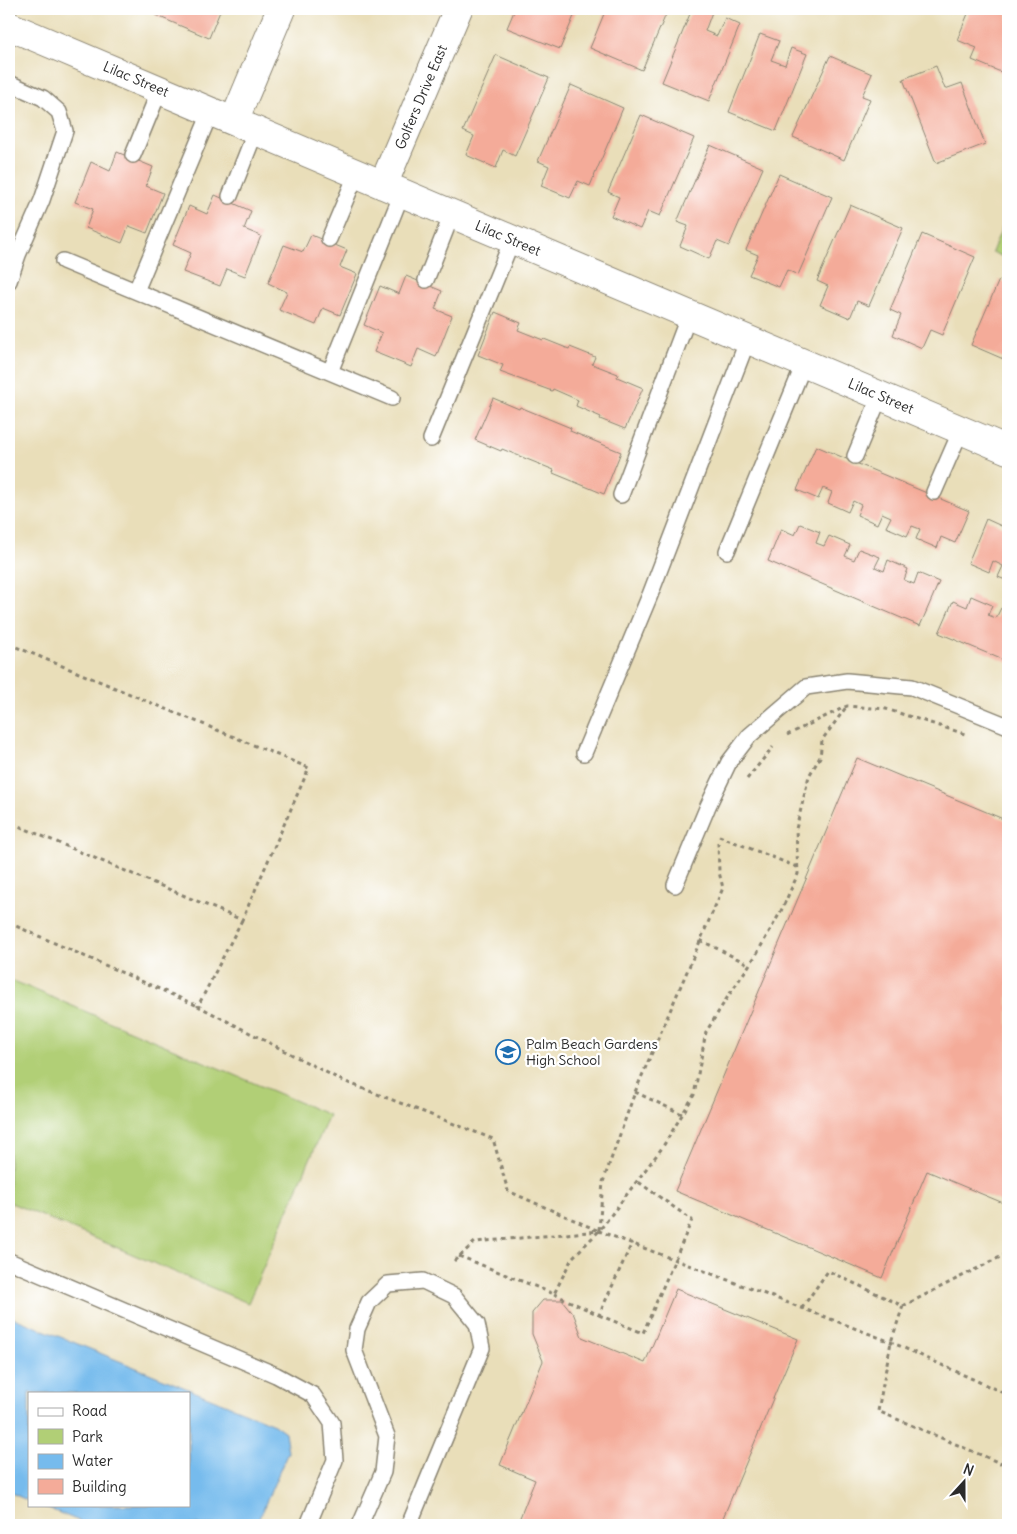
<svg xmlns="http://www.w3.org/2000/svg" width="1017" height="1534" font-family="Delius,sans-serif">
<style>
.green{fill:#b1cf76;stroke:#6e7d50}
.water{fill:#76bbed;stroke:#50738c}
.building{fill:#f4ab99}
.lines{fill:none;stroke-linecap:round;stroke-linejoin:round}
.service-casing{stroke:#8a8472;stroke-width:18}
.minor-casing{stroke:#8a8472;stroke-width:30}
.path{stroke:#8a8472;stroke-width:3;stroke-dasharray:4 4;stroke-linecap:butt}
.service{stroke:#fff;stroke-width:15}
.minor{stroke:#fff;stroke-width:28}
.labels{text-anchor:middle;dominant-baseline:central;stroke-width:4.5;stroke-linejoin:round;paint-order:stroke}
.street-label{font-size:14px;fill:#2b2b2b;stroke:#fff}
.poi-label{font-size:14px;fill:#2b2b2b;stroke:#fff;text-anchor:start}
</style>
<rect width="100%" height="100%" fill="#fff"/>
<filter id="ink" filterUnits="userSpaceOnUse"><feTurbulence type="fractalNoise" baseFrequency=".02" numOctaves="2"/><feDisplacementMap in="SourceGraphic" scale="10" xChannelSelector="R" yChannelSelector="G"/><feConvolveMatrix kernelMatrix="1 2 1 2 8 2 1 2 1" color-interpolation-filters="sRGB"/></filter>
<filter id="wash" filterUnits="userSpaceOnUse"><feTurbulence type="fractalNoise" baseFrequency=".0096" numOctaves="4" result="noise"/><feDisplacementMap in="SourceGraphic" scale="20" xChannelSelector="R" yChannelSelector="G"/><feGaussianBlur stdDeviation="1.12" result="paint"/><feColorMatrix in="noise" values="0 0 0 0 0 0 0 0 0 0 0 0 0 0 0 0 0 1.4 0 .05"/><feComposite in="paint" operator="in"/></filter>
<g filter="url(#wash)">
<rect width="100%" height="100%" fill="#e9deb9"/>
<!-- green -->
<path class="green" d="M1008,213V259L992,252Z
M9,979L329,1115L248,1303L9,1202Z"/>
<!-- water -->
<path class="water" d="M9,1316L274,1424L285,1432L288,1452L256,1525H89L40,1505H189V1393H29V1501L9,1492Z"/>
<g id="blocks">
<!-- building -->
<path class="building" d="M157,9H221L209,38L155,15Z
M515,9H577L560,49L507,28Z
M606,9H659L667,12L642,70L590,48Z
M692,9H704L712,12L705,31L717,36L725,18L740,25L709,101L662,82Z
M970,9H999L1008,12V75L972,60L977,48L957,40Z
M760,34L779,41L771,60L785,65L791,48L807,54L776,131L729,112Z
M496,55L549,78L515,156L503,150L496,168L466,155L474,136L463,131Z
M830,56L872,74L862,96L870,99L844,160L793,137Z
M936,66L945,89L962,83L985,144L936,163L903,79Z
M571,85L623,108L590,186L578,181L570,198L541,186L549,166L538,161Z
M641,115L694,138L660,216L648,211L640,229L611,216L619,197L608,192Z
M710,145L763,168L729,246L717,241L709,259L680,246L688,226L677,222Z
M117,152L153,167L146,186L163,193L147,233L129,226L122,243L86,228L93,209L75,202L91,162L110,171Z
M779,174L832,197L798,275L787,270L779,287L749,275L758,255L746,250Z
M215,195L251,211L244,229L261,236L245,276L227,269L220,286L183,272L191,253L173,245L189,206L207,214Z
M850,205L903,228L869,306L857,301L850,318L820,305L828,286L817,281Z
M922,234L975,257L942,335L930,330L922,348L893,335L901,315L890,310Z
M311,235L347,250L340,267L357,274L340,315L323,308L316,325L279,310L287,292L268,283L284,245L303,252Z
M406,276L442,291L435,309L452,316L436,357L418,349L411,367L374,352L382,333L364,325L380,286L399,294Z
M999,280L1008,283V361L971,345Z
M495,312L521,323L518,330L543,340L544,339L569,349L570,347L595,357L592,364L618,374L617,377L643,388L625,429L600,419L601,417L576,406L578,400L553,389L552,391L500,372L503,365L478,355Z
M493,398L519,409L520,407L571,428L570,431L621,452L604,494L553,473L554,470L502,449L501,451L475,440Z
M816,446L969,511L955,543L941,537L937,548L916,539L920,529L912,526L907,536L886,527L891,517L882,513L877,524L857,515L861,505L853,501L848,512L828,503L832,492L823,488L818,499L797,490Z
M986,519L1008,529V581L998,577L1003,566L993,561L989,572L968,563Z
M800,524L820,532L816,543L824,546L829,536L850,545L845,556L854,560L859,549L880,557L875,567L884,571L888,560L908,569L904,580L914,584L918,573L939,582L920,626L768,561L781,529L795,535Z
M971,596L992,605L988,615L996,618L1001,608L1008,611V662L939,633L953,601L967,607Z
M857,758L1008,821V1205L927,1171L882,1278L675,1191Z
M676,1289L798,1339L720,1525H517L535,1480L500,1465L543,1361L532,1334V1313L543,1300H562L574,1315L582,1337L645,1363Z"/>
</g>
</g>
<g filter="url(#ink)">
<use href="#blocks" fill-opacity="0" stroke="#8a8472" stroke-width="1"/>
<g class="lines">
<defs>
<path id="service" d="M9,83L43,98L59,112L65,131L42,200L18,255L9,281
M133,155L160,89
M230,196L256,130
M329,239L357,173
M63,261L392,398
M426,280L452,214
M136,291L211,111
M330,372L402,193
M431,439L512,240
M855,456L880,396
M934,492L961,430
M621,495L689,315
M727,551L804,364
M584,753L650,595L748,339
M675,885L708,806L729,762L749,736L806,687L847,681L912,687L1008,726
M9,1261L276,1375L313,1395L332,1423L335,1460L308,1525
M360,1525L383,1472L387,1436L354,1350L357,1329L369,1302L388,1284L423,1281L454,1296L477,1324L482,1348L409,1525"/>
<path id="minor" d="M9,26L1008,450
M234,121L281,9
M383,185L458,9"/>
</defs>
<!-- service casing -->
<use href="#service" class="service-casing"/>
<!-- minor casing -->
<use href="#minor" class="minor-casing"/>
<!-- path -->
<path class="path" d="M9,644L309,768L242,920L9,822
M787,735L847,706L886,709L965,734
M747,779L773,747
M719,836L797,867
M242,920L198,1006L341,1080L493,1139L508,1191L599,1231
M9,923L198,1006
M700,940L750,965
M635,1092L682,1114
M599,1230L603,1182L635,1092L723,888L719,872L718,843
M459,1256L554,1294L572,1258L599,1231L662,1148L694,1095L706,1032L727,998L756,955L781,911L798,874L796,829L809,776L820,757L822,740L847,706
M454,1261L475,1242L599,1231L891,1342L1008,1395
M554,1294L599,1315L632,1243
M903,1306L1008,1253
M802,1308L828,1271L903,1306L891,1342L878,1411L1000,1463L1008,1459
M599,1315L643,1333L692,1220L637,1181"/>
<!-- service -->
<use href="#service" class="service"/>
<!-- minor -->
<use href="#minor" class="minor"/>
</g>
</g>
<!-- icons -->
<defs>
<symbol id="school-ring" viewBox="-11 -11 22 22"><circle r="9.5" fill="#fff" stroke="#1f6fb2" stroke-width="1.5"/><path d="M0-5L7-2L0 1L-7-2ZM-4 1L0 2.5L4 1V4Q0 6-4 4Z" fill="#1f6fb2"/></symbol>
</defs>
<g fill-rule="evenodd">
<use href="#school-ring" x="494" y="1038" width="28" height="28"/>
</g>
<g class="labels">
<!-- street labels -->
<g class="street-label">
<text transform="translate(136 79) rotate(23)">Lilac Street</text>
<text transform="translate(421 97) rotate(-67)">Golfers Drive East</text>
<text transform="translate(508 238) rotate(23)">Lilac Street</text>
<text transform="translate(881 396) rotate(23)">Lilac Street</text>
</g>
<!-- poi labels -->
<g class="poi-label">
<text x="526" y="1044">Palm Beach Gardens<tspan x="526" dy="16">High School</tspan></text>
</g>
</g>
<!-- margin -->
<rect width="1017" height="1534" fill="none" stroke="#fff" stroke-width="30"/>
<!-- legend -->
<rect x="28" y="1392" width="162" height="115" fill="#ffffff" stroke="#aaaaaa"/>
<rect x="38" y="1408" width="25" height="8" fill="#ffffff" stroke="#aaaaaa"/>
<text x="72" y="1416" font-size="15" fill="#2b2b2b">Road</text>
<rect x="38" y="1429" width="25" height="15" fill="#b1cf76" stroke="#aaaaaa"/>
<text x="72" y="1442" font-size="15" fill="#2b2b2b">Park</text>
<rect x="38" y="1454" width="25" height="15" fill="#76bbed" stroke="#aaaaaa"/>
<text x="72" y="1466" font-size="15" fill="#2b2b2b">Water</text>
<rect x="38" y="1479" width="25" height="15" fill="#f4ab99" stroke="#aaaaaa"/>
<text x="72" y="1492" font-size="15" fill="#2b2b2b">Building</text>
<!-- north arrow -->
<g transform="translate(964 1482) rotate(21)" stroke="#ffffff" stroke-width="4" paint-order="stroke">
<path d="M0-4L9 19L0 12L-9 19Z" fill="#2b2b2b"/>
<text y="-8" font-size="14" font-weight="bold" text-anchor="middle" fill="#2b2b2b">N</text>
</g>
</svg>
